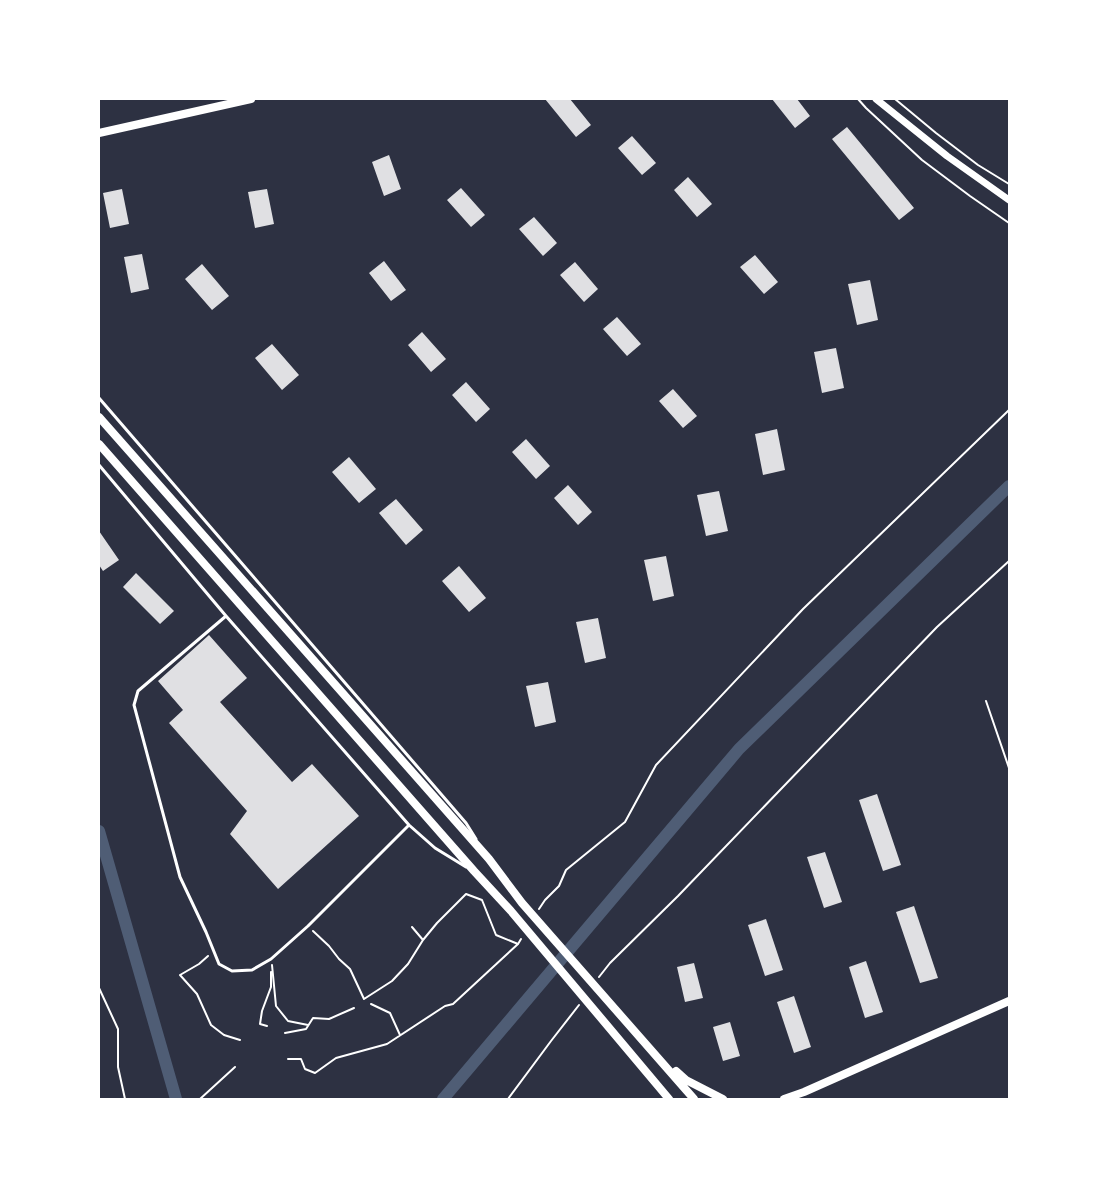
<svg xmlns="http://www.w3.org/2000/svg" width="1108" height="1198" font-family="'Golos Text',sans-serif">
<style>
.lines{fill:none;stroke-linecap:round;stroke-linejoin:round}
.canal{stroke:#4f5d75;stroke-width:12}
.building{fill:#e0e0e3}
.path{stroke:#fff;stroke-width:2}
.service{stroke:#fff;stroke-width:3}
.tertiary{stroke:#fff;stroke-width:7}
.secondary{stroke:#fff;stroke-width:8}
</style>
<rect width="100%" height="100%" fill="#2d3142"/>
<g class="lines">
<!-- canal -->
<path class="canal" d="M99,831L176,1099
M443,1099L739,749L1009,486"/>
</g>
<!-- building -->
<path class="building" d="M545,99H570L591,125L576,137Z
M772,99H797L810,116L795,128Z
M847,127L914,208L899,220L832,139Z
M632,136L656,163L642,175L618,148Z
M389,155L401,189L384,196L372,162Z
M688,177L712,204L697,217L674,190Z
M461,188L485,215L471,227L447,200Z
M122,189L129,224L110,228L103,193Z
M267,189L274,224L255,228L248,192Z
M534,217L557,243L543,256L519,229Z
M142,254L149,289L131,293L124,257Z
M755,255L778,282L764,294L740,267Z
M384,261L406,290L391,301L369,273Z
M575,262L598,289L584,302L560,275Z
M202,264L229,296L212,310L185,279Z
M870,280L878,320L857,325L848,284Z
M617,317L641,344L627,356L603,329Z
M422,332L446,359L431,372L408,345Z
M272,344L299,375L282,390L255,358Z
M836,348L844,388L822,393L814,352Z
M466,382L490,409L476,422L452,395Z
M673,389L697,416L683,428L659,401Z
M777,429L785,470L763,475L755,434Z
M526,439L550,466L536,479L512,452Z
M349,457L376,489L359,503L332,472Z
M568,485L592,512L578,525L554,498Z
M719,491L728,531L706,536L697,495Z
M396,499L423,530L406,545L379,513Z
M99,531L119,560L103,571L99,565Z
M666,556L674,596L653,601L644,560Z
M459,566L486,598L469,612L442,581Z
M136,573L174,611L160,624L123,587Z
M598,618L606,658L585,663L576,622Z
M209,635L247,678L220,702L292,782L312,764L359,816L278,889L230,834L247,811L169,723L183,710L158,681Z
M548,682L556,722L535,727L526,686Z
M877,794L901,865L883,871L859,800Z
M825,852L842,902L824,908L807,857Z
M914,906L938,978L920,983L896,912Z
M766,919L783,970L765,976L748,925Z
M866,961L883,1012L865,1018L849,967Z
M694,963L703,998L685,1002L677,967Z
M794,996L811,1047L794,1053L777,1002Z
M730,1022L740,1056L723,1061L713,1027Z"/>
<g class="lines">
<!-- path -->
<path class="path" d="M858,99L866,108L922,160L970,196L1009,223
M895,99L936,133L978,165L1009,184
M986,701L1009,768
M539,909L545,900L559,886L566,870L625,822L656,765L803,609L1009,410
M412,927L423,940
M313,931L329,946L339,959L350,969L364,999L392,981L408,964L423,940L437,923L466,894L482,900L496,935L518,944
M208,956L199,964L180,975L197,994L211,1025L224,1035L240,1040
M272,965L276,1006L288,1021L308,1025
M599,977L610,963L678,896L937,627L1009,561
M99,988L118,1029V1067L125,1099
M371,1004L390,1013L400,1035
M267,1026L260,1024L262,1011L271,987V972
M285,1033L306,1029L313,1018L329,1019L354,1008
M288,1059H301L305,1069L315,1073L336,1058L387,1044L445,1006L453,1004L518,944L521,939
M200,1099L235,1067
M508,1099L551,1041L579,1005"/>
<!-- service -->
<path class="service" d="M99,398L466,823L476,839
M99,465L226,616L409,825L435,848L466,867
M226,616L138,691L134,705L180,877L206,932L219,964L232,971L252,970L271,959L308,926L409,825"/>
<!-- tertiary -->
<path class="tertiary" d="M876,99L947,156L1009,200"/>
<!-- secondary -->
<path class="secondary" d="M99,133L251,99
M99,417L489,859L522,903L694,1099
M99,444L474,871L511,911L669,1099
M676,1071L686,1080L723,1099
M784,1099L804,1092L1009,1001"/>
</g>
<!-- border -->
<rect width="1108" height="1198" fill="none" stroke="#ffffff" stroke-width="200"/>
</svg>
